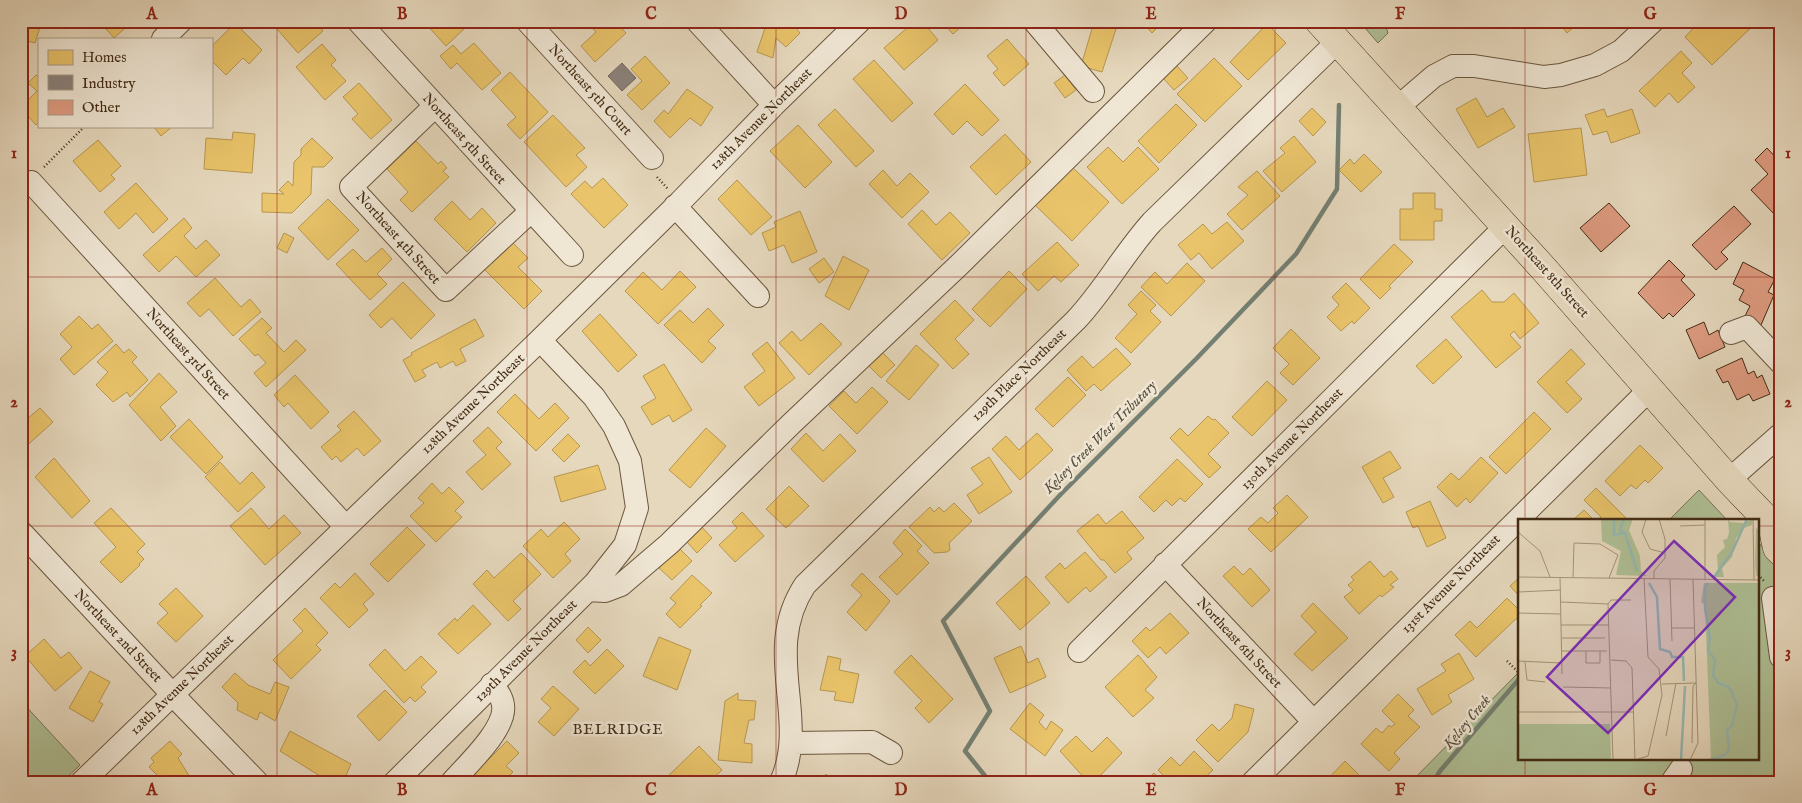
<svg xmlns="http://www.w3.org/2000/svg" width="1802" height="803" font-family="'IM FELL English',serif">
<style>
.green{fill:#afc096;stroke:#787655}
.homes{fill:#e9c46a;stroke:#b79650}
.industry{fill:#8a817c;stroke:#74675d}
.lines{fill:none;stroke-linecap:round;stroke-linejoin:round}
.stream{stroke:#748073;stroke-width:4.5}
.building{fill:#de9b80;stroke:#422b14}
.minor-casing{stroke:#6b563e;stroke-width:24}
.major-casing{stroke:#422b14;stroke-width:29}
.path{stroke:#422b14;stroke-width:2.5;stroke-dasharray:1 2.5;stroke-linecap:butt}
.minor{stroke:#efe6d4;stroke-width:22}
.major{stroke:#e6d8bd;stroke-width:28}
.grid{fill:none;stroke:#8f2418;stroke-width:1;stroke-opacity:0.55}
.labels{text-anchor:middle;dominant-baseline:central;stroke-width:5;stroke-linejoin:round;paint-order:stroke}
.street-label{font-size:14px;fill:#422b14;stroke:#efe6d4}
.water-label{font-size:15px;font-style:italic;fill:#574e3c;stroke:#efe6d4}
.neighbourhood-label{font-size:15px;letter-spacing:1px;fill:#422b14;stroke:#efe6d4}
.inset-river{fill:none;stroke:#96b9b3;stroke-width:2.5}
.inset-road{fill:none;stroke:#a49379;stroke-width:1}
.view{fill:#7b2cbf;fill-opacity:0.15;stroke:#7b2cbf;stroke-width:2.5}
.inset-edge{fill:none;stroke:#422b14;stroke-width:2.5}
.neatline{fill:none;stroke:#8f2418;stroke-width:2}
.grid-label{font-size:16px;text-anchor:middle;font-weight:bold;fill:#8f2418}
</style>
<rect width="100%" height="100%" fill="#e6d8bd"/>
<filter id="stains"><feTurbulence type="fractalNoise" baseFrequency=".004" numOctaves="4"/><feColorMatrix values="0 0 0 0 .2 0 0 0 0 .09 0 0 0 0 .02 0 0 0 .5 -.17"/></filter>
<radialGradient id="worn" r=".72"><stop offset=".6" stop-color="#630" stop-opacity="0"/><stop offset="1" stop-color="#630" stop-opacity=".3"/></radialGradient>
<!-- green -->
<path class="green" d="M1359,21H1384L1388,33L1378,43Z
M1699,490L1727,520H1669Z
M1758,542L1781,568V782H1411L1519,672L1520,759H1758Z
M21,701L80,765L62,782H21Z"/>
<!-- homes -->
<path class="homes" d="M21,21L40,27L35,43L23,40L21,44Z
M99,21H133L114,38Z
M270,21H315L323,31L298,53Z
M410,21H463L467,26L446,46L424,22L417,28Z
M586,21H614L626,33L595,62L581,46L596,32Z
M759,21H790L800,33L786,47L776,38L773,58L757,52L765,28Z
M915,21H922L938,40L904,70L884,48Z
M941,21H968L953,34Z
M1141,21H1159L1161,24L1152,33Z
M1558,21H1581L1567,33Z
M1700,21H1758L1712,65L1685,37Z
M1094,22L1116,29L1102,72L1081,66Z
M235,23L262,50L249,64L243,58L226,75L211,60V47Z
M1267,24L1286,43L1248,80L1230,62Z
M1007,39L1029,64L1004,86L993,73L998,69L987,56Z
M474,43L501,73L482,90L457,63L451,69L440,56L453,45L461,54Z
M322,44L336,60L331,65L346,81L325,100L296,67Z
M1681,51L1692,63L1682,73L1695,87L1678,103L1669,93L1655,107L1639,91Z
M645,56L670,83L642,110L627,95L642,81L631,69Z
M1214,58L1242,86L1205,122L1177,94Z
M874,60L913,103L892,122L853,79Z
M1176,65L1188,78L1174,90L1162,77Z
M510,72L548,112L520,139L507,125L516,117L491,90Z
M36,75L39,77V122L36,125L26,114L23,117L21,115V107L37,91L28,83Z
M1065,75L1076,90L1065,98L1054,83Z
M359,83L392,120L371,139L352,119L358,114L343,97Z
M965,84L999,120L982,136L967,121L953,135L934,114Z
M687,89L713,107L701,126L690,118L670,138L654,121L664,110L668,114Z
M1476,98L1487,117L1503,108L1515,127L1478,148L1456,109Z
M1176,104L1197,125L1159,163L1138,141Z
M1312,108L1326,122L1313,136L1299,121Z
M835,109L874,151L856,167L818,125Z
M1604,109L1607,117L1632,109L1640,133L1611,143L1607,131L1593,135L1585,115Z
M553,115L585,148L576,155L587,167L566,187L524,142Z
M798,125L832,162L805,188L770,151Z
M153,126H173L161,136Z
M1581,128L1587,175L1534,182L1528,134Z
M233,132L255,134L252,173L204,169L206,138L232,140Z
M1005,134L1031,162L996,195L970,167Z
M1294,136L1316,162L1282,192L1263,171L1285,153L1280,148Z
M312,138L333,158L324,167H312L311,194L292,213L262,212V193L284,194L279,190L288,181L293,186L294,162L301,155V149Z
M98,140L121,166L111,175L115,179L100,192L73,161Z
M416,141L438,164L441,161L447,168L443,171L449,177L412,212L400,200L408,192L387,169Z
M1108,147L1123,162L1138,147L1159,169L1122,204L1087,167Z
M1364,154L1382,172L1361,192L1339,170L1350,159L1354,164Z
M1072,167L1109,202L1072,241L1035,205Z
M883,170L897,186L910,173L929,192L902,218L869,184Z
M1257,171L1280,196L1242,230L1227,214L1248,195L1238,187Z
M603,178L628,205L604,228L571,194L585,181L592,188Z
M737,180L772,217L751,235L718,199Z
M136,183L168,219L153,233L136,213L119,229L104,212Z
M1413,193H1435V209H1442V221H1434V240H1400V209H1413Z
M328,199L359,230L328,260L298,228Z
M452,201L470,220L482,208L496,223L467,252L434,219Z
M922,210L936,225L950,212L970,233L942,260L908,224Z
M800,211L817,252L792,263L784,245L769,251L762,233L776,227L774,222Z
M184,218L192,228L184,236L196,249L206,240L220,255L196,277L176,256L159,272L143,255Z
M1227,222L1244,241L1212,269L1199,253L1191,260L1178,245L1203,224L1212,234Z
M284,233L294,238L287,253L277,248Z
M510,240L528,258L518,267L542,291L524,309L482,267Z
M1057,242L1079,265L1061,282L1054,276L1038,291L1022,274Z
M1394,244L1413,262L1389,286L1391,288L1380,299L1360,279Z
M382,248L392,259L377,274L387,284L370,300L336,264L353,249L366,262Z
M843,256L869,270L849,310L825,296Z
M824,258L834,272L819,283L809,269Z
M1187,263L1205,281L1171,316L1141,287L1155,272L1167,284Z
M680,271L696,287L658,324L625,291L643,272L662,290Z
M1009,271L1027,289L990,327L972,309Z
M215,278L241,307L250,299L261,312L233,336L209,309L200,317L187,303Z
M403,282L435,315L411,339L392,318L381,328L369,315Z
M1346,283L1370,308L1354,324L1352,321L1341,331L1327,317L1339,305L1332,297Z
M1482,290L1492,302H1504L1514,293L1539,323L1520,339L1514,331L1510,335L1521,347L1496,368L1451,317Z
M1141,291L1156,305L1150,311L1161,322L1131,353L1115,338L1137,314L1128,305Z
M955,300L974,320L955,339L969,354L953,369L920,334Z
M708,308L724,325L708,341L716,348L702,363L664,325L680,310L693,323Z
M600,314L637,355L618,372L582,331Z
M79,316L92,329L98,324L113,341L74,375L60,359L72,347L60,334Z
M262,318L272,328L266,333L284,352L296,340L306,350L266,387L254,373L266,363L258,354L255,356L239,339Z
M475,319L484,336L460,349L466,361L456,366L453,361L440,368L437,362L422,370L426,376L415,382L403,360L412,355L411,353Z
M821,323L842,344L809,375L779,343L792,331L801,341Z
M1291,329L1320,358L1293,385L1280,373L1289,364L1273,348Z
M1446,339L1462,357L1433,384L1416,366Z
M767,342L795,378L759,406L744,387L765,371L752,354Z
M116,344L124,353L129,349L137,357L132,362L148,380L130,397L127,392L113,402L96,385L108,372L97,362Z
M916,345L939,365L909,400L886,381Z
M1116,348L1131,364L1101,391L1094,384L1086,391L1067,370L1082,356L1093,368Z
M1571,349L1585,364L1566,382L1582,399L1567,413L1537,382Z
M882,352L895,365L881,378L868,365Z
M664,364L692,410L673,422L669,415L652,425L641,407L656,398L643,376Z
M159,373L177,392L160,407L176,426L161,441L129,405Z
M295,375L329,412L311,429L288,403L284,407L274,395Z
M1068,377L1086,395L1053,427L1035,409Z
M1267,381L1287,400L1252,436L1232,417Z
M872,387L888,402L857,434L829,406L844,391L856,403Z
M515,394L539,419L555,403L569,418L536,451L497,412Z
M21,406L27,412L23,415L27,419L40,408L53,422L21,451Z
M354,411L381,441L364,456L357,448L341,462L336,456L332,460L321,447L341,430L337,426Z
M1534,412L1551,429L1506,474L1489,457Z
M1208,416L1213,420L1215,419L1229,433L1208,454L1221,467L1209,478L1170,438L1180,428L1188,436Z
M189,419L223,457L206,474L170,437Z
M488,427L502,442L496,448L511,464L482,490L466,472L486,455L473,441Z
M706,428L726,446L690,488L669,470Z
M806,433L823,451L840,434L856,451L823,482L791,449Z
M1037,433L1053,450L1020,480L992,449L1006,436L1019,450Z
M568,434L580,446L564,462L552,450Z
M1640,445L1663,468L1648,483L1645,480L1636,489L1631,485L1620,496L1605,481Z
M1390,451L1401,468L1383,478L1394,497L1383,503L1362,467Z
M989,457L1012,492L979,514L967,495L983,484L971,468Z
M1481,457L1498,473L1470,503L1466,498L1457,507L1437,487L1451,473L1459,480Z
M54,458L90,501L72,518L35,477Z
M1177,459L1203,484L1185,502L1180,498L1172,506L1166,500L1154,512L1139,497Z
M220,462L240,484L252,472L265,487L238,512L205,477Z
M598,465L606,489L561,502L554,477Z
M432,483L442,494L449,487L464,502L455,511L462,517L436,542L410,516L424,503L418,498Z
M789,486L809,506L786,528L766,509Z
M1596,488L1628,520H1597L1601,517L1584,500Z
M1287,495L1308,517L1271,552L1248,529L1261,517L1268,523L1278,513L1273,508Z
M1430,501L1446,538L1427,547L1418,526L1413,528L1406,512Z
M954,503L972,521L949,543L950,550L947,552L934,553L909,527L930,507L934,512L939,507L944,512Z
M111,508L145,544L137,552L144,559L139,564L140,565L121,583L100,562L116,547L94,523Z
M251,508L269,529L284,515L301,533L265,565L230,526Z
M1584,510L1594,520H1573Z
M1122,511L1144,538L1127,552L1132,559L1115,573L1104,560H1101L1077,531L1098,514L1106,524Z
M742,512L764,536L735,562L719,545L737,528L732,522Z
M564,522L580,539L565,554L571,561L553,578L523,546L541,529L548,537Z
M701,526L712,538L697,553L686,541Z
M407,527L425,545L388,582L370,564Z
M905,529L922,546L917,551L929,563L897,595L879,577L903,554L893,543Z
M679,548L692,561L672,580L659,568Z
M1085,552L1107,577L1090,592L1086,587L1068,603L1045,577L1060,563L1065,569Z
M521,553L541,574L513,601L521,609L508,621L473,584L487,570L494,578Z
M1370,561L1384,577L1391,571L1398,579L1390,585L1394,587L1382,597L1380,595L1359,614L1344,597L1353,590L1348,585L1354,580L1351,577Z
M1234,566L1243,575L1250,568L1270,590L1252,607L1223,576Z
M355,573L374,594L363,604L368,610L349,628L320,598L335,583L340,588Z
M862,573L890,601L866,631L847,612L862,595L851,585Z
M692,575L712,593L700,605L702,606L680,628L666,614L676,603L670,598Z
M1026,576L1050,603L1020,630L996,603Z
M1520,577V597L1510,586Z
M176,588L203,616L176,642L157,623L168,613L159,604Z
M1507,598L1520,611V615L1476,657L1455,635L1470,621L1477,628Z
M21,601L29,604L21,627Z
M1313,603L1348,638L1312,671L1294,654L1316,632L1301,616Z
M473,605L491,624L458,654L438,634L455,618L457,621Z
M305,608L328,633L316,645L321,650L291,679L273,660L303,631L293,620Z
M1170,613L1189,633L1166,654L1160,647L1148,658L1132,641L1146,627L1150,631Z
M588,627L601,640L588,653L576,640Z
M21,632L28,634L21,653Z
M659,637L691,650L677,690L643,676Z
M44,639L61,658L69,652L82,668L55,691L25,656Z
M1021,646L1028,663L1038,658L1046,677L1010,693L994,658Z
M385,649L405,671L421,656L437,672L421,687L426,692L415,702L410,697L404,703L369,665Z
M607,649L624,666L595,694L573,672L585,660L590,666Z
M1459,653L1474,679L1448,695L1452,702L1432,715L1417,689L1446,671L1441,664Z
M911,655L953,699L929,723L915,708L922,701L894,672Z
M1138,655L1157,677L1145,690L1154,698L1133,717L1105,687Z
M828,656L841,659L839,670L859,674L853,703L834,700L836,692L820,690Z
M90,671L110,682L99,702L103,704L93,722L69,708Z
M235,673L248,685L270,694L275,682L289,687L275,721L260,712L257,720L237,710L238,703L222,687Z
M553,686L579,709L554,736L538,722L551,708L541,699Z
M385,690L407,712L379,741L357,716Z
M738,693V700L756,701L754,720H749L744,743L752,744V763L718,760L725,701Z
M1398,694L1414,710L1408,716L1420,727L1394,753L1400,759L1389,771L1361,744L1376,728L1382,733L1389,725L1391,727L1395,724L1382,711Z
M1030,703L1044,715L1039,722L1046,730L1051,721L1063,730L1045,756L1010,729Z
M1235,704L1254,709L1248,732L1218,762L1196,740L1212,724L1219,731L1232,718Z
M290,731L351,764L343,782H318L320,776L280,751Z
M1076,736L1092,752L1107,737L1122,753L1094,782H1088L1060,751Z
M170,741L182,754L178,758L193,782H166L162,775L159,777L149,767L154,762L151,758Z
M507,741L519,753L506,766L513,772L503,782H481L474,774Z
M699,746L722,770L709,782L704,778L700,782H662Z
M1194,751L1213,770L1200,782H1163L1167,779L1158,770L1171,757L1180,766Z
M1345,761L1366,782H1325Z
M1154,773L1162,782H1145Z
M826,774L834,782H819Z"/>
<!-- industry -->
<path class="industry" d="M622,63L636,78L622,91L608,76Z"/>
<g class="lines">
<!-- stream -->
<path class="stream" d="M990,782L965,751L990,711L943,621L1061,494L1197,358L1296,254L1337,189L1339,105
M1433,782L1440,771L1520,678"/>
</g>
<!-- building -->
<path class="building" d="M1767,148L1781,163V211L1776,216L1751,190L1768,174L1755,160Z
M1609,203L1630,226L1601,252L1580,228Z
M1734,206L1751,224L1721,252L1728,259L1716,270L1692,245Z
M1669,260L1685,276L1681,280L1695,295L1673,317L1669,313L1663,319L1638,293Z
M1743,262L1775,279L1768,292L1774,295L1761,325L1745,316L1750,306L1739,300L1744,290L1733,284Z
M1704,322L1709,335L1718,330L1725,347L1699,359L1686,330Z
M1742,358L1748,374L1754,371L1757,378L1762,375L1770,394L1753,401L1749,394L1737,400L1728,381L1723,383L1716,370Z"/>
<g class="lines">
<defs>
<path id="minor" d="M358,21L572,255
M527,21L652,158
M697,21L774,105
M1034,21L1093,91
M163,39L181,21
M435,106L351,187L446,290L530,212
M1398,107L1434,76L1453,66H1474L1544,77L1561,75L1595,65L1621,51L1653,21
M31,182L345,526
M675,206L758,296
M1731,333L1747,327L1781,363
M1729,480L1781,434
M21,532L172,694L257,782
M1165,564L1313,721
M588,590L605,591L621,585L669,544L790,425L959,265L1206,21
M1773,598L1781,657
M1079,651L1506,226
M792,743L872,742L891,753
M82,782L540,340L680,202L774,105L860,21
M395,782L595,583L625,545L637,508L630,461L614,426L594,397L540,340
M452,782C467,765 507,728 503,705C502,697 497,690 492,684
M781,782C810,717 761,652 805,585L1076,320C1105,289 1124,253 1152,222L1338,41
M1253,782L1650,389
M1672,782L1681,769"/>
<path id="major" d="M1319,21L1543,268L1729,480L1772,525L1781,528
M1772,525L1777,548L1781,552"/>
</defs>
<!-- minor casing -->
<use href="#minor" class="minor-casing"/>
<!-- major casing -->
<use href="#major" class="major-casing"/>
<!-- path -->
<path class="path" d="M44,167L85,126
M657,177L668,189
M1758,575L1764,581
M1507,661L1520,674"/>
<!-- minor -->
<use href="#minor" class="minor"/>
<!-- major -->
<use href="#major" class="major"/>
</g>
<!-- grid -->
<path class="grid" d="M277,21V782M527,21V782M776,21V782M1026,21V782M1275,21V782M1525,21V520M21,277H1781M21,526H1520M1758,526H1781M1525,759V782"/>
<g class="labels">
<!-- street labels -->
<g class="street-label">
<text transform="translate(590 90) rotate(48)">Northeast 5th Court</text>
<text transform="translate(761 119) rotate(-45)">128th Avenue Northeast</text>
<text transform="translate(464 139) rotate(48)">Northeast 5th Street</text>
<text transform="translate(398 238) rotate(48)">Northeast 4th Street</text>
<text transform="translate(1547 272) rotate(48)">Northeast 8th Street</text>
<text transform="translate(188 354) rotate(48)">Northeast 3rd Street</text>
<text transform="translate(1019 375) rotate(-44)">129th Place Northeast</text>
<text transform="translate(473 404) rotate(-44)">128th Avenue Northeast</text>
<text transform="translate(1292 439) rotate(-45)">130th Avenue Northeast</text>
<text transform="translate(1451 584) rotate(-45)">131st Avenue Northeast</text>
<text transform="translate(118 636) rotate(47)">Northeast 2nd Street</text>
<text transform="translate(1239 643) rotate(47)">Northeast 6th Street</text>
<text transform="translate(526 651) rotate(-45)">129th Avenue Northeast</text>
<text transform="translate(182 685) rotate(-44)">128th Avenue Northeast</text>
</g>
<!-- water labels -->
<g class="water-label">
<text transform="translate(1100 437) rotate(-45)">Kelsey Creek West Tributary</text>
<text transform="translate(1467 722) rotate(-50)">Kelsey Creek</text>
</g>
<!-- neighbourhood labels -->
<g class="neighbourhood-label">
<text x="618" y="729">BELRIDGE</text>
</g>
</g>
<!-- overview -->
<g transform="translate(1518 519)">
<rect width="241" height="241" fill="#e6d8bd"/>
<path d="M83,0H115L111,11L122,37L123,52L129,57L98,56L103,32L84,22ZM210,0L212,3L226,4L234,0V6L226,9L218,19L214,38L204,49L206,58H195L200,51L199,36L207,28L205,21L209,20L211,14ZM238,9L241,11V58L238,56L237,45ZM186,64H241V241H193L187,86L183,83ZM0,205H92L93,241H0Z" fill="#afc096"/>
<path class="inset-river" d="M96,0V16L107,14L119,52M106,0L102,11L107,14M196,58L214,33L229,0M131,64L139,78L142,130L152,133L154,138H165L166,162M190,64L187,68V90L192,118L190,131L197,141L195,156L200,164L211,168L219,185L214,207L209,211L211,230L207,236L192,241M163,241L167,167"/>
<path class="inset-road" d="M128,0L124,13L132,30L147,34M235,0L236,61M162,7L187,6M0,13L22,32L32,58M0,58L242,61M42,58L44,155M55,58L56,24L82,25L100,36L91,59M126,59L130,138L141,150M136,60V52L147,39V20L141,0M152,60L154,122M187,61V0M0,73L43,71M43,83L90,85M0,94L43,95M43,106H91M154,109H176M44,119H87M44,132H89M68,132V144H82V132M93,141L108,142L114,149L117,241M0,142L43,144M7,143L9,161L27,163M144,165L178,164L175,167L174,224M45,168L93,169M0,193H116M148,217L158,164M95,241L90,85L93,81H113M117,241L130,237L144,176L141,150M172,241L180,224L175,60"/>
<path class="view" d="M156,22L217,78L90,214L29,158Z"/>
<rect width="241" height="241" class="inset-edge"/>
</g>
<!-- margin -->
<rect width="1802" height="803" fill="none" stroke="#e6d8bd" stroke-width="55"/>
<!-- legend -->
<rect x="38" y="38" width="175" height="90" fill="#efe6d4" stroke="#aa9b87"/>
<rect x="48" y="50" width="25" height="15" fill="#e9c46a" stroke="#aa9b87"/>
<text x="82" y="62" font-size="15" fill="#422b14">Homes</text>
<rect x="48" y="75" width="25" height="15" fill="#8a817c" stroke="#aa9b87"/>
<text x="82" y="88" font-size="15" fill="#422b14">Industry</text>
<rect x="48" y="100" width="25" height="15" fill="#de9b80" stroke="#aa9b87"/>
<text x="82" y="112" font-size="15" fill="#422b14">Other</text>
<rect x="28" y="28" width="1746" height="748" class="neatline"/>
<g class="grid-label">
<text x="152" y="19">A</text>
<text x="402" y="19">B</text>
<text x="651" y="19">C</text>
<text x="901" y="19">D</text>
<text x="1151" y="19">E</text>
<text x="1400" y="19">F</text>
<text x="1650" y="19">G</text>
<text x="14" y="158">1</text>
<text x="1788" y="158">1</text>
<text x="14" y="407">2</text>
<text x="1788" y="407">2</text>
<text x="14" y="657">3</text>
<text x="1788" y="657">3</text>
<text x="152" y="795">A</text>
<text x="402" y="795">B</text>
<text x="651" y="795">C</text>
<text x="901" y="795">D</text>
<text x="1151" y="795">E</text>
<text x="1400" y="795">F</text>
<text x="1650" y="795">G</text>
</g>
<rect width="100%" height="100%" filter="url(#stains)"/>
<rect width="100%" height="100%" fill="url(#worn)"/>
</svg>
